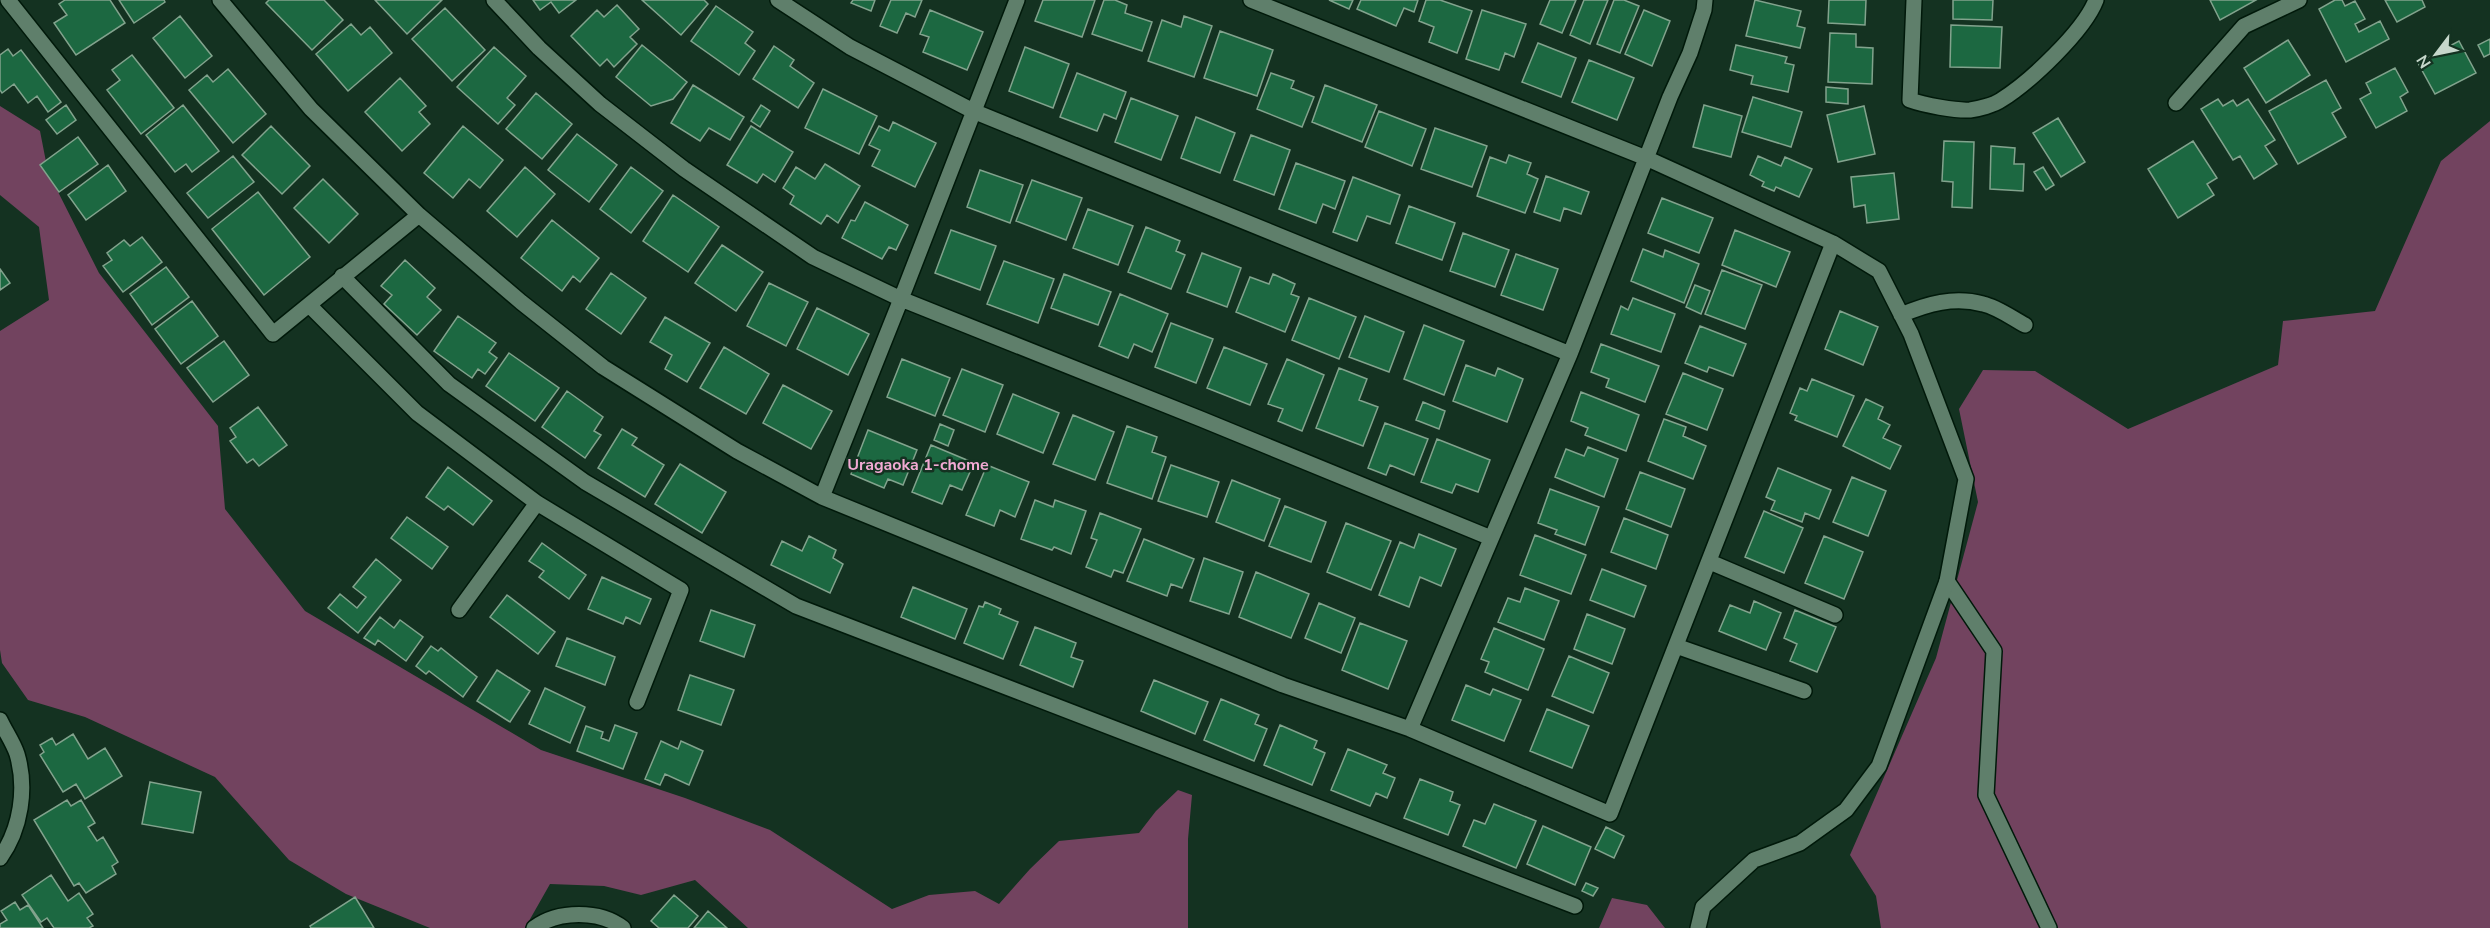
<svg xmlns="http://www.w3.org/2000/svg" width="2490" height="928" font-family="'Nunito Sans',sans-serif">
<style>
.green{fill:#72435f}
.building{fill:#1c6841;stroke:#82a38d;stroke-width:1.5}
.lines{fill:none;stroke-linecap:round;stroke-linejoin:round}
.lane-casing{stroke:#00190a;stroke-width:18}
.street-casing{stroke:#00190a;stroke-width:18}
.lane{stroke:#5f7f6b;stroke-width:15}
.street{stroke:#5f7f6b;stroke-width:15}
.labels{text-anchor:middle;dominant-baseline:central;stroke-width:5;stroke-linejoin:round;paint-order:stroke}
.neighbourhood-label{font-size:16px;font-weight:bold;fill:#f3aad4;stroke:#143221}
</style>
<rect width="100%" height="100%" fill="#143221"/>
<!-- green -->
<path class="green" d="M0,106L40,131L48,172L99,273L218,426L225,509L305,611L541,750L685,798L770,830L892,909L929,895L975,891L999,904L1030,869L1059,841L1139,833L1156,811L1178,790L1192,795L1188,839V928H748L695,880L641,895L604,886L550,884L525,928H430L346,894L289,860L215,777L85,717L28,700L2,663L0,650V331L49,300L39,227L0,195Z
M2490,121V928H1881L1876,896L1850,855L1936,658L1978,502L1959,409L1983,370L2035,371L2128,429L2278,365L2283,321L2375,311L2441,161Z
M1612,898L1647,905L1665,928H1599Z"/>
<!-- building -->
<path class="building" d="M65,0H110L125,23L76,55L54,23L67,15L59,4Z
M119,0H164L165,2L134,23Z
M269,0H324L343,20L312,50L266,3Z
M375,0H442L407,34Z
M533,0H576L559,13L551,2L540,10Z
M642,0H704L708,4L681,35Z
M853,0H875L871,11L851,3Z
M891,0H922L915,17L906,13L897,33L880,26Z
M1043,0H1095L1082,37L1035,21Z
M1104,0H1115L1127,5L1125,13L1152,22L1142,51L1092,34Z
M1329,0H1353L1349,9Z
M1361,0H1418L1414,12L1404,8L1396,26L1357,9Z
M1426,0H1440L1472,11L1457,53L1429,42L1434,27L1419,21Z
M1550,0H1576L1562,33L1540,24Z
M1584,0H1608L1590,44L1570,35Z
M1614,0H1624L1639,6L1620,53L1597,44Z
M1755,0L1801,11L1797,26L1805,28L1800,48L1746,36Z
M1829,0H1866L1865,25L1828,23Z
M1953,0H1993L1992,20L1953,19Z
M2210,0H2256L2220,20Z
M2335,0H2342L2345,6L2355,1L2365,19L2355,24L2359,32L2380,21L2389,39L2346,62L2319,9Z
M2385,0H2422L2425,7L2397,22Z
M617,5L639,29L630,37L637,44L614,67L607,59L600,66L571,36L597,10L604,17Z
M716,6L753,32L745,43L755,51L739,75L691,41Z
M445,8L485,50L452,81L412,39Z
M930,10L983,32L967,70L923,52L929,37L920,34Z
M1482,10L1526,24L1514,57L1505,53L1499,70L1466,59Z
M1644,10L1670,21L1652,66L1625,54Z
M180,16L212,56L185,78L153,38Z
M1184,16L1212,26L1194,77L1148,61L1162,20L1181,27Z
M351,24L361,35L370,27L392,53L348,91L316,54Z
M1951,25L2002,27L2000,68L1950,67Z
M1220,31L1273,50L1257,96L1204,78Z
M1830,33L1856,34V47L1873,48L1872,84L1828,82Z
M2490,39V54L2484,57L2478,45Z
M2288,40L2310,75L2266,103L2244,68Z
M2459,41L2476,73L2435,94L2418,63Z
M1538,43L1576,58L1561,97L1522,82Z
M642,45L687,82L673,99L651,106L616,77Z
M1736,45L1787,57L1785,63L1794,65L1788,92L1751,84L1753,76L1730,70Z
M774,46L794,60L790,66L814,83L798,108L753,79Z
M494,47L526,76L507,98L515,105L498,124L457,87Z
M1025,47L1069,64L1053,108L1009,91Z
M8,49L13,56L21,50L61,102L48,112L37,96L28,103L14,84L2,93L0,90V55Z
M132,55L174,108L141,134L107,90L120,80L112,70Z
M1589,60L1634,78L1617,120L1572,102Z
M2395,68L2408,92L2400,97L2407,111L2376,128L2360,99L2371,93L2366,83Z
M228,69L266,114L233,143L189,90L207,75L213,82Z
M1077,73L1126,92L1116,119L1104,114L1097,131L1060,117Z
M1271,73L1294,81L1291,88L1314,97L1302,127L1257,109Z
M400,78L426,106L419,112L430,124L402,151L365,112Z
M2326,80L2341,108L2332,113L2346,137L2298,164L2269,111Z
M693,85L744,117L730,140L709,128L700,141L671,123Z
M1325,85L1377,105L1362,142L1312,122Z
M1826,87L1848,89V104L1826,102Z
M823,89L877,116L859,154L805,128Z
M536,93L572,124L542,159L506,129Z
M1753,97L1802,112L1791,147L1742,132Z
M1131,98L1178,116L1161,160L1115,142Z
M2218,99L2223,106L2233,100L2237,106L2248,99L2275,140L2265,146L2277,164L2254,179L2240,156L2233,160L2201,109Z
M66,105L76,120L57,134L46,120Z
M183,105L219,151L192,172L186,164L175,172L146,135Z
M761,105L770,111L760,127L751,121Z
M1704,105L1742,116L1731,157L1693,147Z
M1864,106L1875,154L1838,162L1827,115Z
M1379,111L1426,129L1412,166L1365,147Z
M1196,117L1235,133L1220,173L1181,158Z
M2058,118L2085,162L2061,177L2033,133Z
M893,122L936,143L915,187L872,166L880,150L869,145L879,126L889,131Z
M271,126L310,166L282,194L242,155Z
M463,126L503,160L480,188L469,179L453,198L424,173Z
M751,126L793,152L775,182L763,174L757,183L727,165Z
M1435,128L1487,146L1472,187L1421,169Z
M577,134L617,165L589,202L548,170Z
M1251,135L1290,150L1274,195L1234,180Z
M78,137L98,164L59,192L40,165Z
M1944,141L1974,142L1972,208L1952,207L1953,182L1942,181Z
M2193,141L2217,178L2207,184L2214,195L2178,218L2148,169Z
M1991,146L2015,148L2014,164H2024L2023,191L1990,189Z
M1509,155L1531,163L1527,174L1538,179L1525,213L1477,196L1490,157L1506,163Z
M233,156L254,182L208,218L187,193Z
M1758,156L1781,166L1785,157L1812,169L1799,197L1776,187L1774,191L1762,186L1764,182L1750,175Z
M1296,163L1345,181L1335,209L1323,204L1316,223L1279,209Z
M825,164L860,186L838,223L827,215L821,224L790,204L794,196L783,188L796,167L815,179Z
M108,165L126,191L86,220L68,195Z
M525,167L555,194L517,237L487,211Z
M631,167L663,191L631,233L600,209Z
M2043,167L2054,185L2046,190L2034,172Z
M980,170L1023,185L1010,223L967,207Z
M1894,173L1899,219L1867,223L1865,205L1854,207L1851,177Z
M1546,176L1589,192L1581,214L1564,208L1560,221L1534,212Z
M1353,177L1400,195L1390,224L1367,216L1357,241L1333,232Z
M323,179L358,214L329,243L294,208Z
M1032,180L1082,198L1066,240L1016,221Z
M258,192L310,257L264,295L212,229Z
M673,195L719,227L688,272L643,241Z
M1662,198L1713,218L1699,253L1648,233Z
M865,202L908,225L896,250L889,247L882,259L842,238L851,220L855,221Z
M1409,206L1455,223L1442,260L1396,243Z
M1088,209L1133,226L1118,265L1073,248Z
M552,220L599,258L580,282L573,276L562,291L521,258Z
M1146,227L1180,241L1176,251L1185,255L1171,289L1128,272Z
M951,230L996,246L980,290L935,273Z
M1735,230L1790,252L1776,287L1722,265Z
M1463,233L1509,250L1495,287L1450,271Z
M142,237L162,262L123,292L103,266L112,260L107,253L124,240L130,246Z
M722,245L763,272L736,311L695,283Z
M1643,249L1663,257L1665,250L1699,264L1684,303L1631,281Z
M1202,253L1241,268L1227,307L1187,292Z
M1516,254L1558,269L1543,310L1501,295Z
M405,260L435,288L427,297L441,310L417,335L384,304L392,295L381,286Z
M1004,261L1054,279L1038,323L987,304Z
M166,267L189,297L152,325L130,294Z
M0,269L10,283L0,290Z
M1722,270L1762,285L1745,329L1705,314Z
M611,273L646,298L621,334L586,309Z
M1064,274L1111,292L1098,325L1051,308Z
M1273,274L1295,284L1291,294L1299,297L1285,332L1236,312L1250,277L1269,284Z
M769,283L808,302L786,346L747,326Z
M1695,285L1710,291L1701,314L1686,307Z
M1120,294L1168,314L1152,352L1134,344L1128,358L1099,346Z
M1309,298L1356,317L1339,359L1292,340Z
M1633,298L1675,314L1661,352L1611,334L1621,306L1628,310Z
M192,301L218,336L181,364L155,329Z
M817,308L869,334L848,375L797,349Z
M1840,311L1878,327L1863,365L1825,349Z
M458,316L496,343L489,352L497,358L485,374L478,369L472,378L434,351Z
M1365,316L1404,332L1389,372L1349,357Z
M665,317L710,343L687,382L665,369L672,355L650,342Z
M1171,323L1213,339L1196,383L1155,367Z
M1424,325L1464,341L1444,395L1404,379Z
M1700,326L1746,344L1733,376L1709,367L1707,372L1685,363Z
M224,341L249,375L213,402L187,368Z
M1601,344L1659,366L1645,402L1606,387L1609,379L1591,372Z
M724,347L769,374L746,414L700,388Z
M1224,347L1267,364L1250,405L1207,388Z
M509,353L559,388L535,421L486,386Z
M902,359L950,378L935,416L887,397Z
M1287,359L1324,375L1302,431L1278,421L1283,409L1268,404Z
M1466,365L1495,376L1498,368L1523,379L1507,422L1453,401Z
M1339,368L1367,379L1359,400L1378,407L1363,446L1316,428Z
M962,369L1003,385L985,432L943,415Z
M1683,373L1723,389L1707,430L1666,414Z
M1812,379L1854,396L1837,437L1795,420L1797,416L1790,413L1800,388L1807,391Z
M783,385L832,411L811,449L763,423Z
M567,391L603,417L594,431L601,435L585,458L542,427Z
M1581,392L1639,415L1626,451L1585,435L1588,428L1571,421Z
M1013,394L1059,413L1043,453L997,434Z
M1866,399L1883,407L1878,419L1890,425L1883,438L1901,446L1890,469L1843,446Z
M1423,402L1445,411L1439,429L1416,420Z
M258,407L287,445L259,466L253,459L247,463L230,441L236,437L230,428Z
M1073,415L1114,432L1095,480L1053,464Z
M1664,419L1686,427L1683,436L1706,446L1693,479L1648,461Z
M1385,423L1428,439L1414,475L1390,465L1386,475L1368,468Z
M940,424L954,430L948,446L934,440Z
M1127,426L1157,437L1152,452L1166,457L1152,499L1107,483Z
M622,429L637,438L632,445L664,465L645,497L598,468Z
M868,430L917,450L903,485L888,479L884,488L851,474Z
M1437,439L1490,460L1478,492L1456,484L1452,493L1421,482Z
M931,445L974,463L962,490L950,485L942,504L912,492Z
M1588,447L1618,459L1604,497L1555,477L1566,449L1584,456Z
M680,464L726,492L702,533L655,504Z
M987,465L1029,482L1015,517L1000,510L994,526L966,515Z
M1171,465L1219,482L1207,517L1158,501Z
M448,467L492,501L473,525L448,506L444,510L426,497Z
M1778,468L1831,490L1819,519L1805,513L1802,522L1771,510L1775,501L1766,497Z
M1640,472L1685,489L1671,527L1626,509Z
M1852,477L1886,491L1868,536L1833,522Z
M1232,480L1280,499L1264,541L1216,522Z
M1550,489L1599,507L1585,545L1555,534L1557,530L1538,523Z
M1035,500L1053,507L1055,500L1086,511L1071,554L1054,547L1052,550L1021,539Z
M1285,506L1326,522L1311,562L1269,546Z
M1764,511L1803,528L1784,573L1745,557Z
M1100,513L1141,529L1123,573L1114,570L1111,577L1086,567L1097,540L1091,538Z
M407,517L448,547L432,569L391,538Z
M1624,518L1668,535L1656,569L1611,552Z
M1346,523L1391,541L1371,590L1327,572Z
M1419,534L1456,549L1441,586L1420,577L1409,607L1379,595L1400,542L1414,548Z
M1535,535L1586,555L1571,594L1520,575Z
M809,536L836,550L833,558L843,564L830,593L771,565L782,541L802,551Z
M1824,536L1863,552L1844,599L1805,583Z
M1144,539L1194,559L1182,588L1171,584L1167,596L1127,581Z
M542,543L586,575L569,599L539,577L544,571L529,561Z
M1204,558L1243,572L1229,614L1190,601Z
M376,559L401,580L358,633L328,608L340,594L357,608L366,597L353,587Z
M1602,569L1646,586L1634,617L1590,600Z
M1256,572L1309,594L1291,638L1239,617Z
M602,577L651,599L640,624L626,617L623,624L588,609Z
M913,587L967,609L955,639L901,617Z
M1525,588L1559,601L1544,640L1498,622L1508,598L1520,602Z
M507,595L555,632L538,654L490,617Z
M1754,601L1781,613L1766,650L1719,631L1730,605L1750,613Z
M985,602L1001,609L999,614L1018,622L1003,659L964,643L979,606L983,607Z
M1319,603L1355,618L1341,653L1305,638Z
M711,610L755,625L744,657L700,641Z
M1795,610L1836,627L1817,672L1790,661L1797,644L1784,638Z
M1587,614L1625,629L1612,664L1574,649Z
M380,617L394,628L400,620L423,637L406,661L378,640L375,645L364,638Z
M1360,623L1407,641L1388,689L1342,670Z
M1035,627L1076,643L1071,657L1083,661L1073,687L1020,665Z
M1494,628L1544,649L1528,690L1485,672L1489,662L1481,659Z
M567,638L615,657L605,685L556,666Z
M431,646L438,651L441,648L477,677L463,697L429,671L426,674L416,666Z
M1569,656L1609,673L1593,713L1552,696Z
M497,670L530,691L510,722L477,701Z
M690,675L734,690L721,725L678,710Z
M1154,680L1208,702L1195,734L1141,711Z
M1466,685L1490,695L1493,689L1521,700L1504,741L1452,720Z
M545,688L585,707L570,743L529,724Z
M1221,699L1259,715L1255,724L1267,729L1254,761L1204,740Z
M1547,709L1589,726L1572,768L1530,751Z
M615,725L637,733L623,769L577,751L586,726L603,732L601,738L609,741Z
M1280,725L1317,741L1314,748L1325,753L1312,785L1264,765Z
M73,734L88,759L105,748L122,776L85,799L76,784L63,792L40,755L44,752L40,745L52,738L56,745Z
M661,741L678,749L681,741L703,751L689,785L665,774L660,785L645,779Z
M1348,749L1387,765L1383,773L1395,778L1387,798L1376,793L1370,806L1331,790Z
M1420,779L1453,792L1450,801L1460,805L1448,835L1404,818Z
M150,782L201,792L193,833L142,824Z
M67,800L71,806L81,800L95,823L88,827L97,841L103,837L118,862L112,866L116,874L86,893L79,883L74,886L34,820Z
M1494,804L1536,821L1516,868L1463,846L1474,820L1485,824Z
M1543,826L1591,847L1575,885L1527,864Z
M1606,827L1624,836L1614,858L1595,849Z
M51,875L68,901L79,893L93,914L87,918L93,926L89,928H54L47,918L41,922L22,895Z
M1586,883L1598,888L1593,896L1582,891Z
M674,895L698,916L688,928H659L651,921Z
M355,897L374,928H311L310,926Z
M15,902L20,910L28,905L43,928H0V924L7,920L1,911Z
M708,911L727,928H694Z"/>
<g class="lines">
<defs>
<path id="lane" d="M342,276L449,384L585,482L796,606L1575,906
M1947,581L1994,651L1986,795L2049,928
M534,928C558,910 600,910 623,928"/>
<path id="street" d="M8,0L273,334L419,215
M220,0L311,109L419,215L521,302L603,367L737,451L822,497L1283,685L1410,729L1570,354L1670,97L1690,53L1704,10L1705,0
M494,0L539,48L600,104L684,169L813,257L901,299L1201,419L1491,538
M778,0L850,47L973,111L1570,354
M1251,0L1646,158L1833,243L1610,814L1410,729
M1914,0L1910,100C1924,105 1956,111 1970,110C1978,109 1994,105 2001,100C2030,82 2084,31 2096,0
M2176,103L2244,26L2299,0
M309,305L417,413L537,503L681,590L637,702
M1901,315C1927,304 1954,296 1983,304C1997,307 2012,318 2025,325
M822,497L901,299L1017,0
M1710,562L1835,615
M459,610L537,503
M1676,646L1804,691
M0,720C5,731 13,742 17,754C27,788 21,829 0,858
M1698,928L1703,907L1754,860L1800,843L1846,810L1879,766L1947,581L1966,479L1911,334L1879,271L1833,243"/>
</defs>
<!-- lane casing -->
<use href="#lane" class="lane-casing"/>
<!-- street casing -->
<use href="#street" class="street-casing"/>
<!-- lane -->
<use href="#lane" class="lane"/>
<!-- street -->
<use href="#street" class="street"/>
</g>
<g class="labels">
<!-- neighbourhood labels -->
<g class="neighbourhood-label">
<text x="918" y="465">Uragaoka 1-chome</text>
</g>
</g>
<!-- north arrow -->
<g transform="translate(2436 54) rotate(238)" stroke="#143221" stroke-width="4.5" paint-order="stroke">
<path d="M0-4.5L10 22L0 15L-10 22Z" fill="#c6d7cb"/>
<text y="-9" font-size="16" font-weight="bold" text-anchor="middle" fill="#c6d7cb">N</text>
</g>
</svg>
